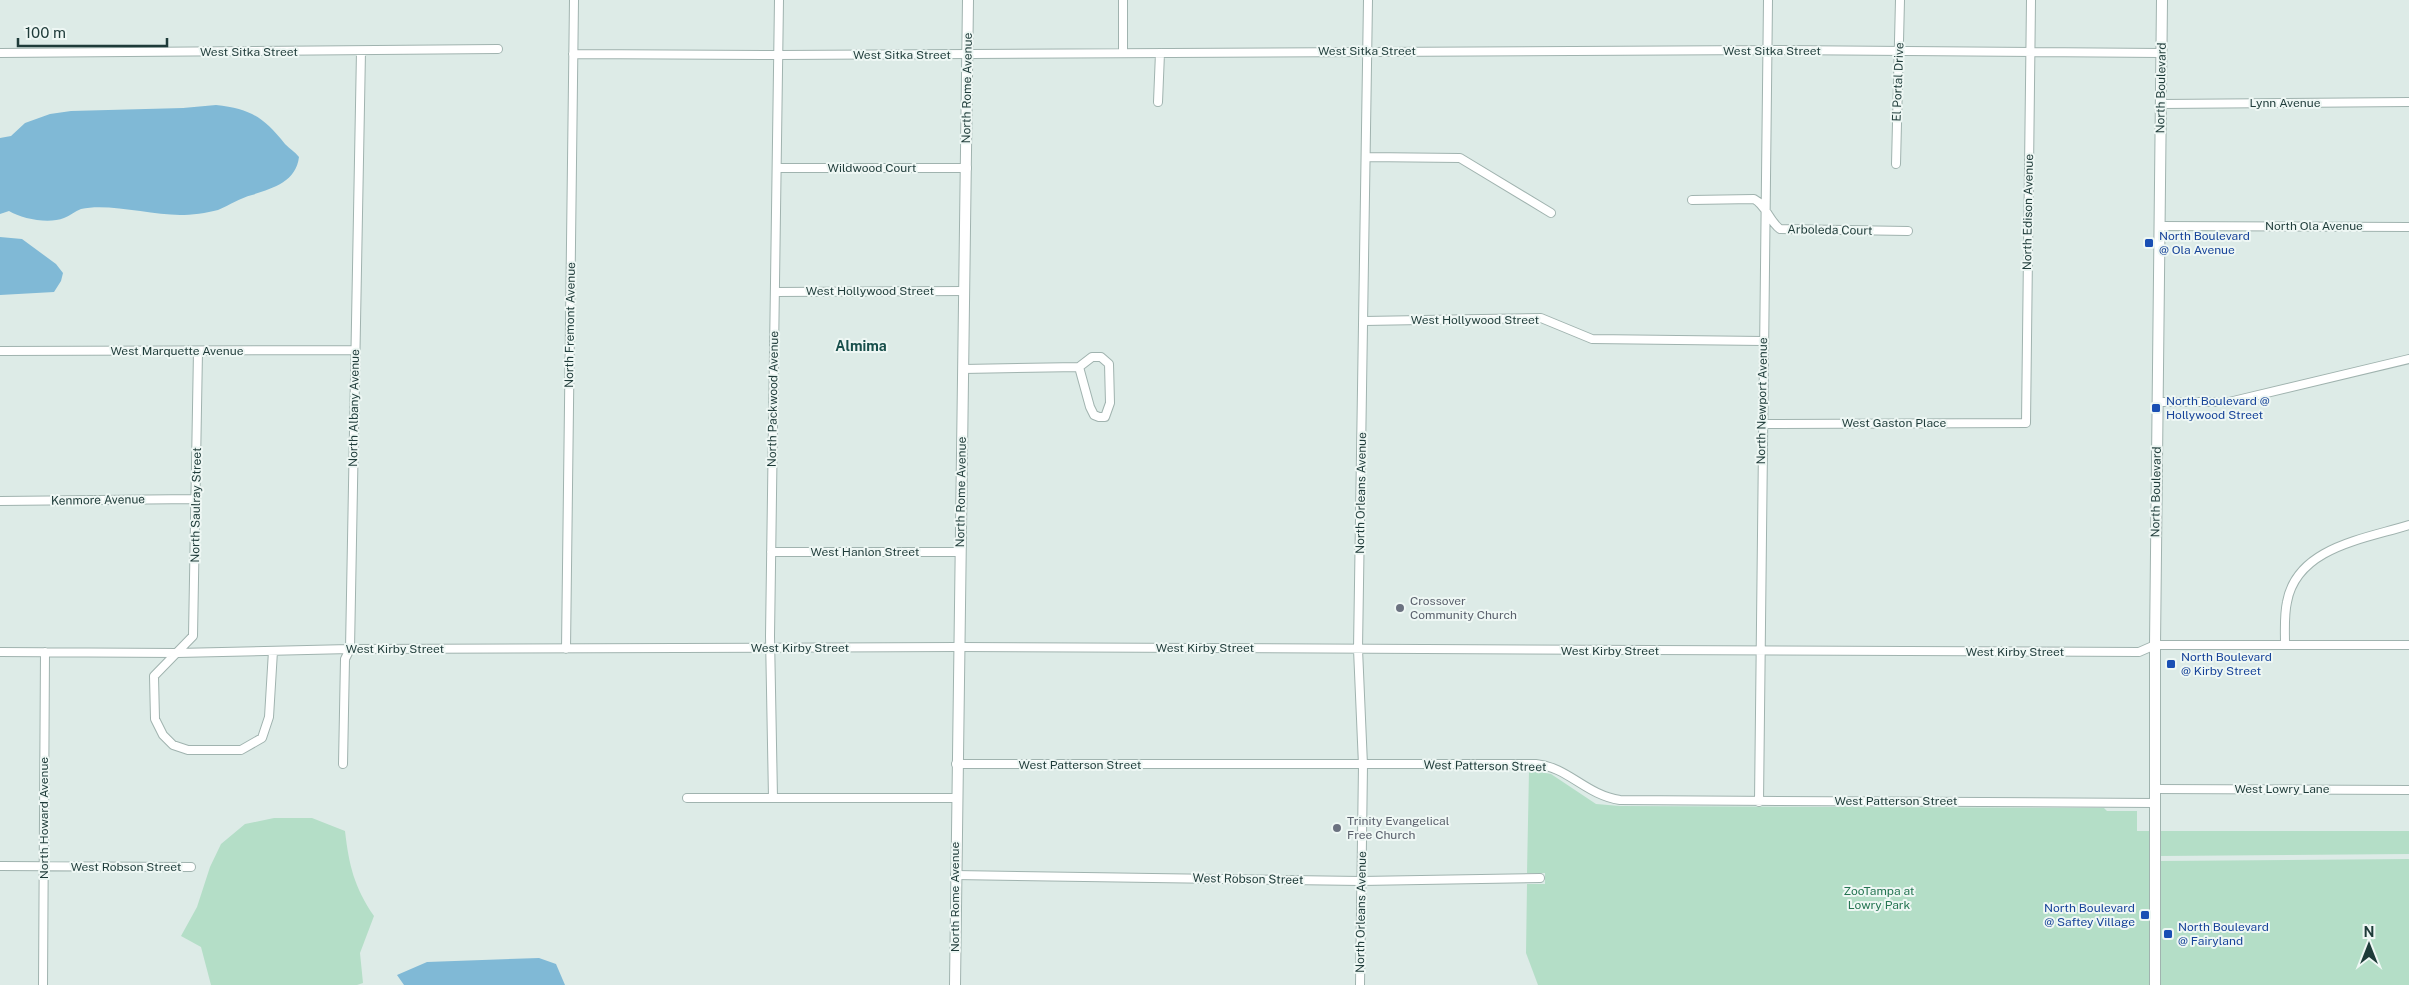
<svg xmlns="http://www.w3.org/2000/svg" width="2409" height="985" font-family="'Public Sans',sans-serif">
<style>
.green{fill:#b4dec7}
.water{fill:#80b9d6}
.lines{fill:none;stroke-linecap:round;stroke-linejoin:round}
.minor-casing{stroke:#a0b3af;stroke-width:10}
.tertiary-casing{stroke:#a0b3af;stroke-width:12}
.minor{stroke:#fff;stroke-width:8}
.tertiary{stroke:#fff;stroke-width:10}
.transit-dot{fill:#1a4fb4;stroke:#eef7f4;stroke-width:2}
.worship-dot{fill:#6b7280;stroke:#eef7f4;stroke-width:2}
.labels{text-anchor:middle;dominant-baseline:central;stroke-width:4;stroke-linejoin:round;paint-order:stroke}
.street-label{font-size:12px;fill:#1e3b39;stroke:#eef7f4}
.transit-label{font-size:12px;fill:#164399;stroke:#eef7f4;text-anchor:start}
.worship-label{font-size:12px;fill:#5b616d;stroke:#eef7f4;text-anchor:start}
.park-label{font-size:12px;fill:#257552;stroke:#eef7f4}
.neighbourhood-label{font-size:14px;font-weight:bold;fill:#184f4b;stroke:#eef7f4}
</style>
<rect width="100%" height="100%" fill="#ddebe7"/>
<!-- green -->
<path class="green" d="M1529,770L1551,774L1596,804L1620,806L2104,808L2107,811H2137V831H2150V985H1538L1526,953L1527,884H1545V873H1527Z
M274,818H312L345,831C349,865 354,887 374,916L360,953L363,983L357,985H211L201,947L181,936L197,907L210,867L221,844L245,824Z
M2160,831H2409V854L2160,856Z
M2409,859V985H2160V861Z"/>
<!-- water -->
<path class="water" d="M216,105C251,109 263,117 285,144C290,149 295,152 299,157C296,182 273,188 252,195C240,198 230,205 218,210C207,213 191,215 180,215C150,215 109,203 81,209C75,211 70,216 64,218C49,224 22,219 9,211L0,214V138L11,136L25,123L50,114L71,111L183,108Z
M0,237L22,239L56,264L63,273L61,281L54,292L0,295Z
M539,958L556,964L565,985H404L397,975L427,962Z"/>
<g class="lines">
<defs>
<path id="minor" d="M0,53L498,49
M1123,53V0
M573,54L778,55L1767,50L2161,53
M1158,102L1160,53
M2161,104L2409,102
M1366,157L1460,158L1551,213
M1896,164L1900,0
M777,168H967
M1692,200L1754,199C1766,205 1769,221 1780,229L1908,231
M2159,226L2409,227
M775,292L964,291
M1364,321L1541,318L1592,339L1763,341
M0,351L355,350
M198,351L193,636L154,676L155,719L163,735L173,745L188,750H241L262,738L269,717L273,651
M1092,357H1101L1109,364L1110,403L1105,417H1099L1094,415L1090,407L1079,367Z
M963,369L1079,367
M2157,402H2229L2409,359
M1762,424L2026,423L2031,0
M0,501L196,499
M771,552H960
M2285,644C2285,630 2284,615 2287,602C2297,547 2365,539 2409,525
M566,649L574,0
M0,652L177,653L350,649L958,647L2139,652L2155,645H2409
M343,764L345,659L350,649L361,51
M956,764H1536C1568,767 1586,795 1620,800L2155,803
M2155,789L2409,790
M687,798H956
M773,798L770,636L779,0
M1759,802L1768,0
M0,866L191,867
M955,875L1361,881L1540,878
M43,985L45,652
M1360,985L1363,765L1358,649L1368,0"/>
<path id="tertiary" d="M955,985L968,0
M2155,985V645L2162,0"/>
</defs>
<!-- minor casing -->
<use href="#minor" class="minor-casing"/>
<!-- tertiary casing -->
<use href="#tertiary" class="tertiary-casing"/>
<!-- minor -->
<use href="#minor" class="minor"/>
<!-- tertiary -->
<use href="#tertiary" class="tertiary"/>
</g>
<!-- markers -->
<g class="transit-dot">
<rect x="2144" y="238" width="10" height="10" rx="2.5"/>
<rect x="2151" y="403" width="10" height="10" rx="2.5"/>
<rect x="2166" y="659" width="10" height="10" rx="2.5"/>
<rect x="2140" y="910" width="10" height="10" rx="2.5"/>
<rect x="2163" y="929" width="10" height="10" rx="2.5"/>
</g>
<g class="worship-dot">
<circle cx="1400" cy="608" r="5"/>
<circle cx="1337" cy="828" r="5"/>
</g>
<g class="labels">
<!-- street labels -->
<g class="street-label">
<text x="1367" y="51">West Sitka Street</text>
<text x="1772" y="51">West Sitka Street</text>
<text x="249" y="52">West Sitka Street</text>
<text x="902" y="55">West Sitka Street</text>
<text transform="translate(1898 82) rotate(-88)">El Portal Drive</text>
<text transform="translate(967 88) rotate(-89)">North Rome Avenue</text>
<text transform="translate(2161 88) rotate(-89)">North Boulevard</text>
<text x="2285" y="103">Lynn Avenue</text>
<text x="872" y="168">Wildwood Court</text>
<text transform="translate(2028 212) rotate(-89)">North Edison Avenue</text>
<text x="2314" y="226">North Ola Avenue</text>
<text transform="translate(1830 230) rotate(1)">Arboleda Court</text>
<text x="870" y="291">West Hollywood Street</text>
<text x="1475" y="320">West Hollywood Street</text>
<text transform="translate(570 325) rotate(-89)">North Fremont Avenue</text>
<text x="177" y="351">West Marquette Avenue</text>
<text transform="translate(773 399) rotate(-89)">North Packwood Avenue</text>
<text transform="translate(1762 401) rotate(-89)">North Newport Avenue</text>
<text transform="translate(354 408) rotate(-89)">North Albany Avenue</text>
<text x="1894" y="423">West Gaston Place</text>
<text transform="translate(961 492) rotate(-89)">North Rome Avenue</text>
<text transform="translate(2156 492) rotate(-89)">North Boulevard</text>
<text transform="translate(1361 493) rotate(-89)">North Orleans Avenue</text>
<text transform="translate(98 500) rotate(-1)">Kenmore Avenue</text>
<text transform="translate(196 505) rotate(-89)">North Saulray Street</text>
<text x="865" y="552">West Hanlon Street</text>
<text x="800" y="648">West Kirby Street</text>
<text x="1205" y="648">West Kirby Street</text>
<text x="395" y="649">West Kirby Street</text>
<text x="1610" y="651">West Kirby Street</text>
<text x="2015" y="652">West Kirby Street</text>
<text x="1080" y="765">West Patterson Street</text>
<text transform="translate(1485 766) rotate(1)">West Patterson Street</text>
<text x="2282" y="789">West Lowry Lane</text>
<text x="1896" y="801">West Patterson Street</text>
<text transform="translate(44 818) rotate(-90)">North Howard Avenue</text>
<text x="126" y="867">West Robson Street</text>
<text transform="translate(1248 879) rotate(1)">West Robson Street</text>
<text transform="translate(955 897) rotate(-90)">North Rome Avenue</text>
<text transform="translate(1361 912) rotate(-89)">North Orleans Avenue</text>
</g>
<!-- transit labels -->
<g class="transit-label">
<text x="2159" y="236">North Boulevard<tspan x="2159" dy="14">@ Ola Avenue</tspan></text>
<text x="2166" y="401">North Boulevard @<tspan x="2166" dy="14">Hollywood Street</tspan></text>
<text x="2181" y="657">North Boulevard<tspan x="2181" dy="14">@ Kirby Street</tspan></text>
<text x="2135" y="908" text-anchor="end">North Boulevard<tspan x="2135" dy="14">@ Saftey Village</tspan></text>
<text x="2178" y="927">North Boulevard<tspan x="2178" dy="14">@ Fairyland</tspan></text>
</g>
<!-- worship labels -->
<g class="worship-label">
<text x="1410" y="601">Crossover<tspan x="1410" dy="14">Community Church</tspan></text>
<text x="1347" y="821">Trinity Evangelical<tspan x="1347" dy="14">Free Church</tspan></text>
</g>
<!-- park labels -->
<g class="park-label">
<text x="1879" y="891">ZooTampa at<tspan x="1879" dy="14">Lowry Park</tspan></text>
</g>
<!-- neighbourhood labels -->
<g class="neighbourhood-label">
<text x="861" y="346">Almima</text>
</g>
</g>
<!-- north arrow -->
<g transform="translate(2369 945)" stroke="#eef7f4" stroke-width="4" paint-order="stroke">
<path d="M0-4L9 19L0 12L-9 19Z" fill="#1e3b39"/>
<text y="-8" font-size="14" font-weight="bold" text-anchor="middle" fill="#1e3b39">N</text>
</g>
<!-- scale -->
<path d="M18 38v8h149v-8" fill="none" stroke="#1e3b39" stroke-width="2.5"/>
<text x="25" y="38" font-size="15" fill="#1e3b39" stroke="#eef7f4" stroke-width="4" paint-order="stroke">100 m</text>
</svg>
